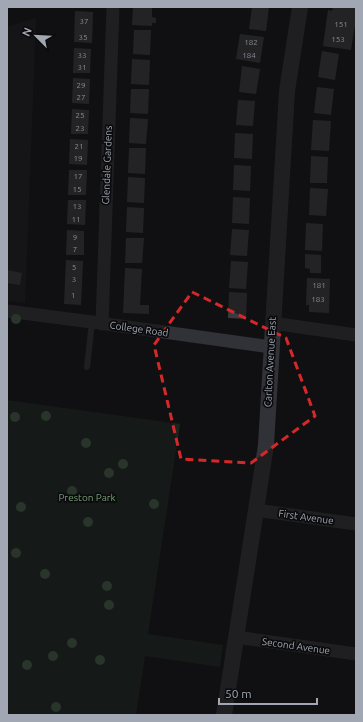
<svg xmlns="http://www.w3.org/2000/svg" width="363" height="722" font-family="Ubuntu,sans-serif">
<style>
.built{fill:#1c1c1f}
.green{fill:#1c241d}
.building{fill:#3a3b3f}
.lines{fill:none;stroke-linecap:round;stroke-linejoin:round}
.service{stroke:#313237;stroke-width:6}
.minor{stroke:#313237;stroke-width:13}
.tertiary{stroke:#313237;stroke-width:16}
.tree{fill:#485f4a}
.marked{fill:none;stroke:#d62828;stroke-width:3;stroke-dasharray:8 5;stroke-linejoin:round}
.labels{text-anchor:middle;dominant-baseline:central;stroke-width:3.5;stroke-linejoin:round;paint-order:stroke}
.number-label{font-size:8px;fill:#878c96}
.street-label{font-size:10px;fill:#a1a7b3;stroke:#0b0b0d}
.park-label{font-size:10px;fill:#769f78;stroke:#0b0b0d}
</style>
<rect width="100%" height="100%" fill="#101012"/>
<!-- built -->
<path class="built" d="M36,18L25,303L7,301V27Z"/>
<!-- green -->
<path class="green" d="M7,400L180,424L148,634L223,645L220,667L145,656L136,715H7Z"/>
<!-- building -->
<path class="building" d="M133,7H152V17L156,18V23H152V26L132,25Z
M252,7H269L266,31L249,29Z
M333,7H356V19L351,50L323,46L328,10L332,11Z
M75,11L93,12L92,43L74,42Z
M134,30H151L150,55L133,54Z
M240,34L264,37L260,63L236,59Z
M74,48L91,49L90,73H73Z
M322,51L339,54L335,80L318,77Z
M132,59L150,60L149,85L131,84Z
M242,66L260,69L256,94L239,92Z
M73,78L90,79L89,104L72,103Z
M317,87L334,89L331,115L314,113Z
M131,89H149L148,114L130,113Z
M238,100L255,101L253,126L236,125Z
M72,109L89,110L88,134H71Z
M130,118L148,119L146,144L129,143Z
M313,120L331,121L329,151L311,150Z
M235,133L253,134L252,159L234,158Z
M70,139L88,140L87,165L69,164Z
M129,148H146L145,174L128,173Z
M311,156L328,157L327,183H310Z
M234,165L251,166L250,191L233,190Z
M69,170H87L86,195H68Z
M128,177L145,178L144,203L127,202Z
M310,188L328,189L326,216L309,215Z
M233,197L250,198L249,224L232,223Z
M68,200H86L85,225L67,224Z
M127,207L144,208L143,233L126,232Z
M306,223L323,224L322,251L305,250Z
M232,229L249,230L247,256L230,255Z
M67,230L84,231V255H66Z
M126,238H144L142,263H125Z
M305,254L321,255V273H310V269L305,268Z
M66,260L83,261L81,305L64,304Z
M231,261L248,262L246,289L229,288Z
M125,268L142,269L140,305H149V314L123,313Z
M7,270L22,273L20,285L7,283Z
M307,278L330,279L329,313L309,312V305H306Z
M229,292L247,293L246,319L228,318Z"/>
<g class="lines">
<!-- service -->
<path class="service" d="M87,367L92,322"/>
<!-- minor -->
<path class="minor" d="M7,311L92,322L271,347
M272,323L356,335
M102,324L113,7
M256,510L356,524
M236,637L356,654"/>
<!-- tertiary -->
<path class="tertiary" d="M224,715L256,510L266,445L287,91L300,7"/>
</g>
<!-- trees -->
<g class="tree">
<circle cx="16" cy="319" r="5"/>
<circle cx="46" cy="416" r="5"/>
<circle cx="15" cy="417" r="5"/>
<circle cx="86" cy="443" r="5"/>
<circle cx="123" cy="464" r="5"/>
<circle cx="109" cy="473" r="5"/>
<circle cx="72" cy="491" r="5"/>
<circle cx="154" cy="504" r="5"/>
<circle cx="21" cy="507" r="5"/>
<circle cx="88" cy="522" r="5"/>
<circle cx="16" cy="553" r="5"/>
<circle cx="45" cy="574" r="5"/>
<circle cx="107" cy="586" r="5"/>
<circle cx="109" cy="605" r="5"/>
<circle cx="72" cy="643" r="5"/>
<circle cx="53" cy="656" r="5"/>
<circle cx="100" cy="660" r="5"/>
<circle cx="27" cy="665" r="5"/>
<circle cx="56" cy="707" r="5"/>
</g>
<!-- marked area -->
<path d="M0 0H363V722H0ZM192,292L286,338L315,416L251,463L181,459L154,345Z" fill="#101012" fill-opacity=".55" fill-rule="evenodd"/>
<path class="marked" d="M192,292L286,338L315,416L251,463L181,459L154,345Z"/>
<g class="labels">
<!-- number labels -->
<g class="number-label">
<text x="84" y="21">37</text>
<text x="341" y="24">151</text>
<text x="83" y="37">35</text>
<text x="338" y="39">153</text>
<text x="251" y="42">182</text>
<text x="82" y="55">33</text>
<text x="249" y="55">184</text>
<text x="82" y="67">31</text>
<text x="81" y="85">29</text>
<text x="81" y="97">27</text>
<text x="80" y="115">25</text>
<text x="80" y="128">23</text>
<text x="79" y="146">21</text>
<text x="78" y="158">19</text>
<text x="78" y="176">17</text>
<text x="77" y="189">15</text>
<text x="77" y="206">13</text>
<text x="76" y="219">11</text>
<text x="75" y="237">9</text>
<text x="75" y="249">7</text>
<text x="74" y="267">5</text>
<text x="74" y="279">3</text>
<text x="319" y="285">181</text>
<text x="73" y="295">1</text>
<text x="318" y="299">183</text>
</g>
<!-- street labels -->
<g class="street-label">
<text transform="translate(107 165) rotate(-88)">Glendale Gardens</text>
<text transform="translate(139 329) rotate(8)">College Road</text>
<text transform="translate(270 362) rotate(-87)">Carlton Avenue East</text>
<text transform="translate(306 517) rotate(8)">First Avenue</text>
<text transform="translate(296 646) rotate(8)">Second Avenue</text>
</g>
<!-- park labels -->
<g class="park-label">
<text x="87" y="497">Preston Park</text>
</g>
</g>
<!-- border -->
<rect width="363" height="722" fill="none" stroke="#a1a7b3" stroke-width="16"/>
<!-- north arrow -->
<g transform="translate(36 36) rotate(294)" stroke="#0b0b0d" stroke-width="3" paint-order="stroke">
<path d="M0-3L7 15L0 10L-7 15Z" fill="#a1a7b3"/>
<text y="-6" font-size="11" font-weight="bold" text-anchor="middle" fill="#a1a7b3">N</text>
</g>
<!-- scale -->
<path d="M219 698v6h98v-6" fill="none" stroke="#a1a7b3" stroke-width="2"/>
<text x="225" y="698" font-size="12" fill="#a1a7b3" stroke="#0b0b0d" stroke-width="3" paint-order="stroke">50 m</text>
</svg>
